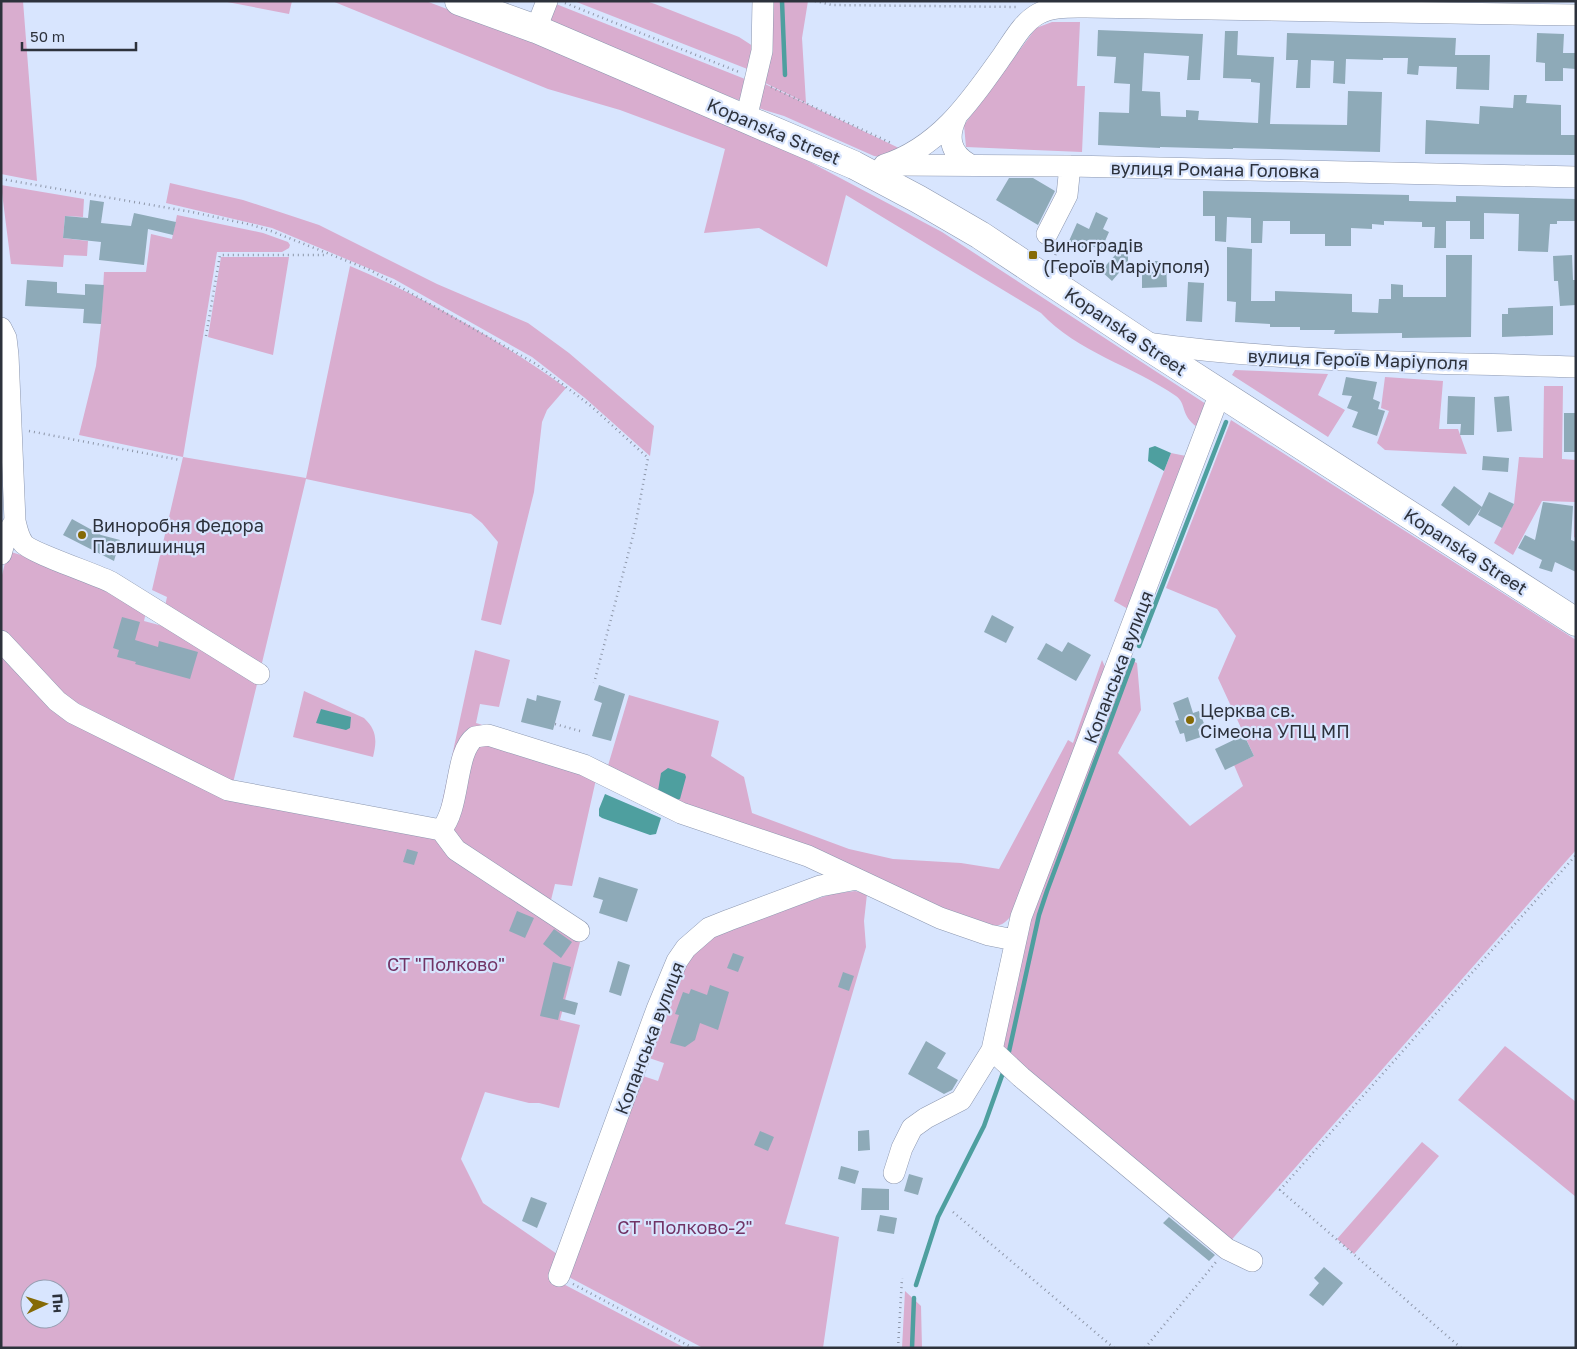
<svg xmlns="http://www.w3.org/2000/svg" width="1577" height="1349" font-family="'Golos Text',sans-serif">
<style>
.green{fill:#d9adcf;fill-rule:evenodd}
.water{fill:#4e9f9f}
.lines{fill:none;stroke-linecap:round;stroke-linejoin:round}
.stream{stroke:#4e9f9f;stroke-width:4.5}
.building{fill:#8eaab8}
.minor-casing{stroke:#8c97af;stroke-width:22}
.highway-casing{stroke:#8c97af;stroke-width:29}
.path{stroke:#8d96a8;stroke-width:2.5;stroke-dasharray:1 4;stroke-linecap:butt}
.minor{stroke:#fff;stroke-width:21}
.highway{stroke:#fff;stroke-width:28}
.poi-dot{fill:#856a06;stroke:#d8e5fe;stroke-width:2}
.labels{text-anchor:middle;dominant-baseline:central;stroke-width:4.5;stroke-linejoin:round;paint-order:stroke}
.street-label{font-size:18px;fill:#2d323c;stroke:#d8e5fe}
.poi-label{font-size:18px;fill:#2d323c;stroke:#d8e5fe;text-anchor:start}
.park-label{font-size:18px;fill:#713466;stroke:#d8e5fe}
</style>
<rect width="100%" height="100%" fill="#d8e5fe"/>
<!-- green -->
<path class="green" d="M1,1H23L37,181L1,174Z
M222,1H292L289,14Z
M332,1H426L531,41L793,153L942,232L1206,404L1197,427C1180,415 1187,404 1176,396C1133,366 1077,352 1041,313L846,195L827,267L759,228L704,233L725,149L620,110L548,89Z
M574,1H646L655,4L739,37L759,50L755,72Z
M766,1H808L802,38L806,103L759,80Z
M551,2L745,79L742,99L738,100L551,25L547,12Z
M1052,22H1080L1077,86H1085L1082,152L966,147L964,125L1036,28Z
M759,81L901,149L881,157L874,156L784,116L752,106Z
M170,183L243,200L319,225L437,284L528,323L569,353L654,426L650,456L585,398L532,357L394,279L272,228L166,203Z
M1,185L84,199L83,217L65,216L63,238L88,241L87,256L64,255L63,267L11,264Z
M177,215L263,233L288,242L290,245L289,248L282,252H217L183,457L306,478L350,266C422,296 503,342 566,388L547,410L542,422L534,492L501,625L481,620L498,542L482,523L471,514L306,479L261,667L165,606L167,597L152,590L183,457L79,435L96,366L101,324L104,272H146L151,234L172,239Z
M221,257H289L273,355L208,337Z
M1235,370L1328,374L1318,395L1345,410L1328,437L1232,375Z
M1385,377L1443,381L1439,429H1458L1467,454L1385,450L1377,443L1389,411L1381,408Z
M1544,386H1563L1562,459L1576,460V538L1574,537L1575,502L1542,501L1513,555L1494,543L1514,504L1519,457L1543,458Z
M1231,420L1576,640V850L1227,1245L999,1048L1022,945L1128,659L1137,663L1141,710L1118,753L1190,826L1243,786L1234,765L1254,756L1218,678L1236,636L1217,609L1166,588Z
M1171,453L1186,456L1128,609L1114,601Z
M8,551L59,567L146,612L144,621L170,628L258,680L233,783L54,691L1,629V579Z
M475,650L510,660L499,707L480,704L476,723L493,728L477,731L445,819L436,820L439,816Z
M1,653L17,669L221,793L437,833L580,942L560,1020L580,1025L559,1108L539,1103H529L485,1092L461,1159L483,1203L560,1256L552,1278L685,1348H1ZM30,1289H60V1319H30Z
M1102,660L1105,667L1014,911C1006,924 1000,928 985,925L697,814L607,769L629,695L719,721L711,756L744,777L752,813L849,849L893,859L961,863L999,869L1068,740L1073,743Z
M304,691L364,718C377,730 377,741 373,757L293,737Z
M477,741L597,775L572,886L555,884L549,908L455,838L453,825Z
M855,891L867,894L864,921L866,947L785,1224L839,1237L823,1348H703L565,1275L640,1075L658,1081L664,1063L646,1057L672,987L703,941L730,927L832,894Z
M1505,1046L1576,1102V1197L1458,1100Z
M1422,1142L1439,1156L1354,1254L1337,1239Z
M905,1291L921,1306L922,1348H902Z"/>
<!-- water -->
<path class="water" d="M1155,446L1171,453L1164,471L1148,461L1149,448Z
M321,709L351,717L350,728L346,730L316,723Z
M668,768L685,774L686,777L680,799L677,800L658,791L661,773Z
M605,794L661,818L656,834L650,835L602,818L599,816V809Z"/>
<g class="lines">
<!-- stream -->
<path class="stream" d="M782,1L785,75
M1139,646L1226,422
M1008,1056L1039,915L1047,891L1133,660
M916,1285L938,1217L984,1126L1004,1070
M912,1348L914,1298"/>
</g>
<!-- building -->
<path class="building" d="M1098,30L1203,34L1200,80H1187L1189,56L1144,53L1142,91L1160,92L1161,116L1186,117V110L1199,111L1198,120L1258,123L1260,83L1251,82V79L1223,78L1225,31H1238L1237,55L1274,57L1270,124L1347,125L1348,91L1382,92L1380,152L1233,148V149L1160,147V148L1098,145L1099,112L1129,113L1130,84L1114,83L1116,57L1097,56Z
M1287,33L1456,38L1455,55H1490L1489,90L1456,89L1457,67L1419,66L1418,75L1407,74L1408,58H1383V60L1346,59L1345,84L1333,83L1334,61L1311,60L1310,88H1296L1298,60H1286Z
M1537,33L1564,34L1563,53H1576V69L1563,68V81H1545V63L1536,62Z
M1514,95H1527L1526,103L1561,105V135H1576V155L1425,154L1426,120L1479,124L1480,106L1513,108Z
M1009,178H1033L1055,191L1038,225L996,200Z
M1203,191L1409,195V201L1456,202V196L1576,199V221H1557V224H1550L1548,252L1518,251L1519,214L1484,213V239H1470V221H1446V248H1434L1435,227H1422V222L1384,221V225L1372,224V229L1351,228V246H1325V234H1290V221H1263L1262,243H1251V218L1227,217L1226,242L1215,241V216H1203Z
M90,200L104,202L101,223L131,226L134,213L176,222L173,235L148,229L144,265L99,260L101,242L63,238L65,216L88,218Z
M1096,212L1108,218L1103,229L1109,232L1101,250L1088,244L1085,249L1069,241L1077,223L1089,229Z
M1227,247L1252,249L1251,301H1275V291L1352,294V312L1378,313L1379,299H1391V284L1403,285V297H1446V255H1472L1471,337L1402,338V333L1334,334L1335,330H1300V327H1270V324L1235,322L1236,302L1227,301Z
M1116,254H1128V268H1123L1112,281L1101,271Z
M1572,255L1573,280H1576V305L1560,306L1558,281H1554L1553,256Z
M1152,261H1166L1167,287L1142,288V273L1153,272Z
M27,280L57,282V293L85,295V284L104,285L101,324L83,323L84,309L25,306Z
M1188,282L1204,283L1202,322L1186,321Z
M1553,306V335L1502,337V314H1508V308Z
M1346,377L1377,382L1373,399L1380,402L1378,409L1385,411L1377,436L1352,427L1358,412L1347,408L1352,396L1342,395Z
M1448,396L1475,397L1474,435H1460L1461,424H1447Z
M1509,396L1512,431L1497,432L1494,397Z
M1564,413H1576V452H1564Z
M1483,456L1509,458L1508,472L1482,470Z
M1454,486L1482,507L1469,526L1441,505Z
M1489,492L1514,504L1502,528L1478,515Z
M1543,502L1573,506L1571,540L1576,542V572L1555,562L1552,572L1539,568L1542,560L1518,548L1525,535L1535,540Z
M72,519L101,535L120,540L114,561L63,535Z
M992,615L1014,627L1006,643L984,632Z
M122,617L140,622L135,640L158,647L159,641L198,652L190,679L135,664L136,662L117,657L119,650L113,648Z
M1068,642L1091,655L1076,681L1037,659L1046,643L1062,652Z
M599,685L625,694L611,741L592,736L602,703L594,700Z
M537,695L561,701L553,730L521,722L527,698L536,701Z
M1188,697L1193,713L1199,711L1205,726L1198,729L1201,737L1186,742L1184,733L1180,734L1175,721L1179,720L1173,703Z
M1244,735L1254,756L1225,770L1215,749Z
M407,849L418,852L414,865L403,862Z
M599,877L638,889L627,922L599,913L603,900L593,897Z
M517,911L534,918L525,938L509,931Z
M554,929L572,942L561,958L543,944Z
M733,953L744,957L738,972L727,968Z
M618,961L630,965L621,996L609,992Z
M553,962L571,967L563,999L578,1003L575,1015L560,1011L558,1020L540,1016Z
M843,972L854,976L849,991L838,987Z
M710,985L729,992L718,1030L700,1023L695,1040L685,1047L670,1043L679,1015L675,1014L683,992L689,994L691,989L707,995Z
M926,1041L946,1053L937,1068L958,1080L952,1090L944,1094L908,1074Z
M869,1130L870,1150L858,1151V1131Z
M760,1131L774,1137L768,1151L754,1145Z
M841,1166L859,1171L855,1184L838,1179Z
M909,1174L923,1178L918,1195L904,1191Z
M862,1188L889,1189V1210H861Z
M531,1197L547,1203L537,1228L522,1221Z
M880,1215L897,1218L894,1234L877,1231Z
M1169,1217L1215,1255L1209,1261L1163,1223Z
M1324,1267L1343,1283L1323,1306L1309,1295L1319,1283L1314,1278Z"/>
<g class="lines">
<defs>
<path id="minor" d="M536,29L547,1
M956,118C947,137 950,153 969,164
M746,119L762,51L763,1
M884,165C940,147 971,100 1003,55C1013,41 1022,23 1038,14C1052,6 1070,7 1086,7L1576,15
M894,165L1070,166L1576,177
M1047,234L1067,195L1070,166
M1,328L6,338L8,355L15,521C17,529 18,536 23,543C29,552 95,574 111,582L259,674
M1146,343C1288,363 1432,362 1576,367
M1,554L6,536L15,521
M1,641L57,701L73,713L228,790L441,830L456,850L579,931
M441,830C461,807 454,753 475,737L488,735L584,765L681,813L808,856L940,918L989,935L1014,940
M992,1050L1021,1077L1227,1249L1252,1261
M894,1173L902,1148L912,1128L926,1118L961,1100L992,1050L1021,917L1220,393
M559,1276L657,1009L677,961L686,948L709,928L729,920L820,886L857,879"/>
<path id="highway" d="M459,1L536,29L746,119L854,165L918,199L980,235L1141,342L1576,622"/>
</defs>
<!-- minor casing -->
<use href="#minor" class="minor-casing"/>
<!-- highway casing -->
<use href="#highway" class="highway-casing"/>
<!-- path -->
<path class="path" d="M815,1L832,5L1018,7
M565,3L739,72
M771,87L891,143
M1,179L192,212L252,225L271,231L370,270L536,364L591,406L648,458L634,532L594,683
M1054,260L1057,249
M206,336L220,255H326
M29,431L180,460
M555,724L580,731
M953,1212L1114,1348
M573,1284L693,1348
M898,1348L902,1278
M1145,1348L1216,1262
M1461,1348L1280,1190L1576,855"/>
<!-- minor -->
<use href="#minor" class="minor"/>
<!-- highway -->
<use href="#highway" class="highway"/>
</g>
<!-- markers -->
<g class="poi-dot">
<rect x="1028" y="250" width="10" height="10" rx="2.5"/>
<circle cx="82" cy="535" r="5"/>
<circle cx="1190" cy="720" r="5"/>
</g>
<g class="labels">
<!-- street labels -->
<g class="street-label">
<text transform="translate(774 131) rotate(23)">Kopanska Street</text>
<text transform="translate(1215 169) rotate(1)">вулиця Романа Головка</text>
<text transform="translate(1126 331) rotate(34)">Kopanska Street</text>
<text transform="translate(1358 359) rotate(2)">вулиця Героїв Маріуполя</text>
<text transform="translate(1466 551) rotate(33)">Kopanska Street</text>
<text transform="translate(1118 667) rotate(-69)">Копанська вулиця</text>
<text transform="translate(649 1038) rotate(-69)">Копанська вулиця</text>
</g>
<!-- poi labels -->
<g class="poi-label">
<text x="1043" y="245">Виноградів<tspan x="1043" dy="21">(Героїв Маріуполя)</tspan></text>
<text x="92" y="525">Виноробня Федора<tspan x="92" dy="21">Павлишинця</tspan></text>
<text x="1200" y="710">Церква св.<tspan x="1200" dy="21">Сімеона УПЦ МП</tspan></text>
</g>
<!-- park labels -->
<g class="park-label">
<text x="446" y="964">СТ "Полково"</text>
<text x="685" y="1227">СТ "Полково-2"</text>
</g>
</g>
<!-- border -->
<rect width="1577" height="1349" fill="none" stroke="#2d323c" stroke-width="5"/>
<!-- north arrow -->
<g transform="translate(45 1304) rotate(86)"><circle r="24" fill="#d8e5fe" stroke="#949db0"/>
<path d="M0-4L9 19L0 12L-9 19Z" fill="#856a06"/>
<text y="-8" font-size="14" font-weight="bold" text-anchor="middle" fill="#2d323c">Пн</text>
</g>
<!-- scale -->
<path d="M22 42v8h114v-8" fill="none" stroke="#2d323c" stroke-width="2.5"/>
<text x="30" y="42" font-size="15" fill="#2d323c" stroke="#d8e5fe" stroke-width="4" paint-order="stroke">50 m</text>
</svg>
